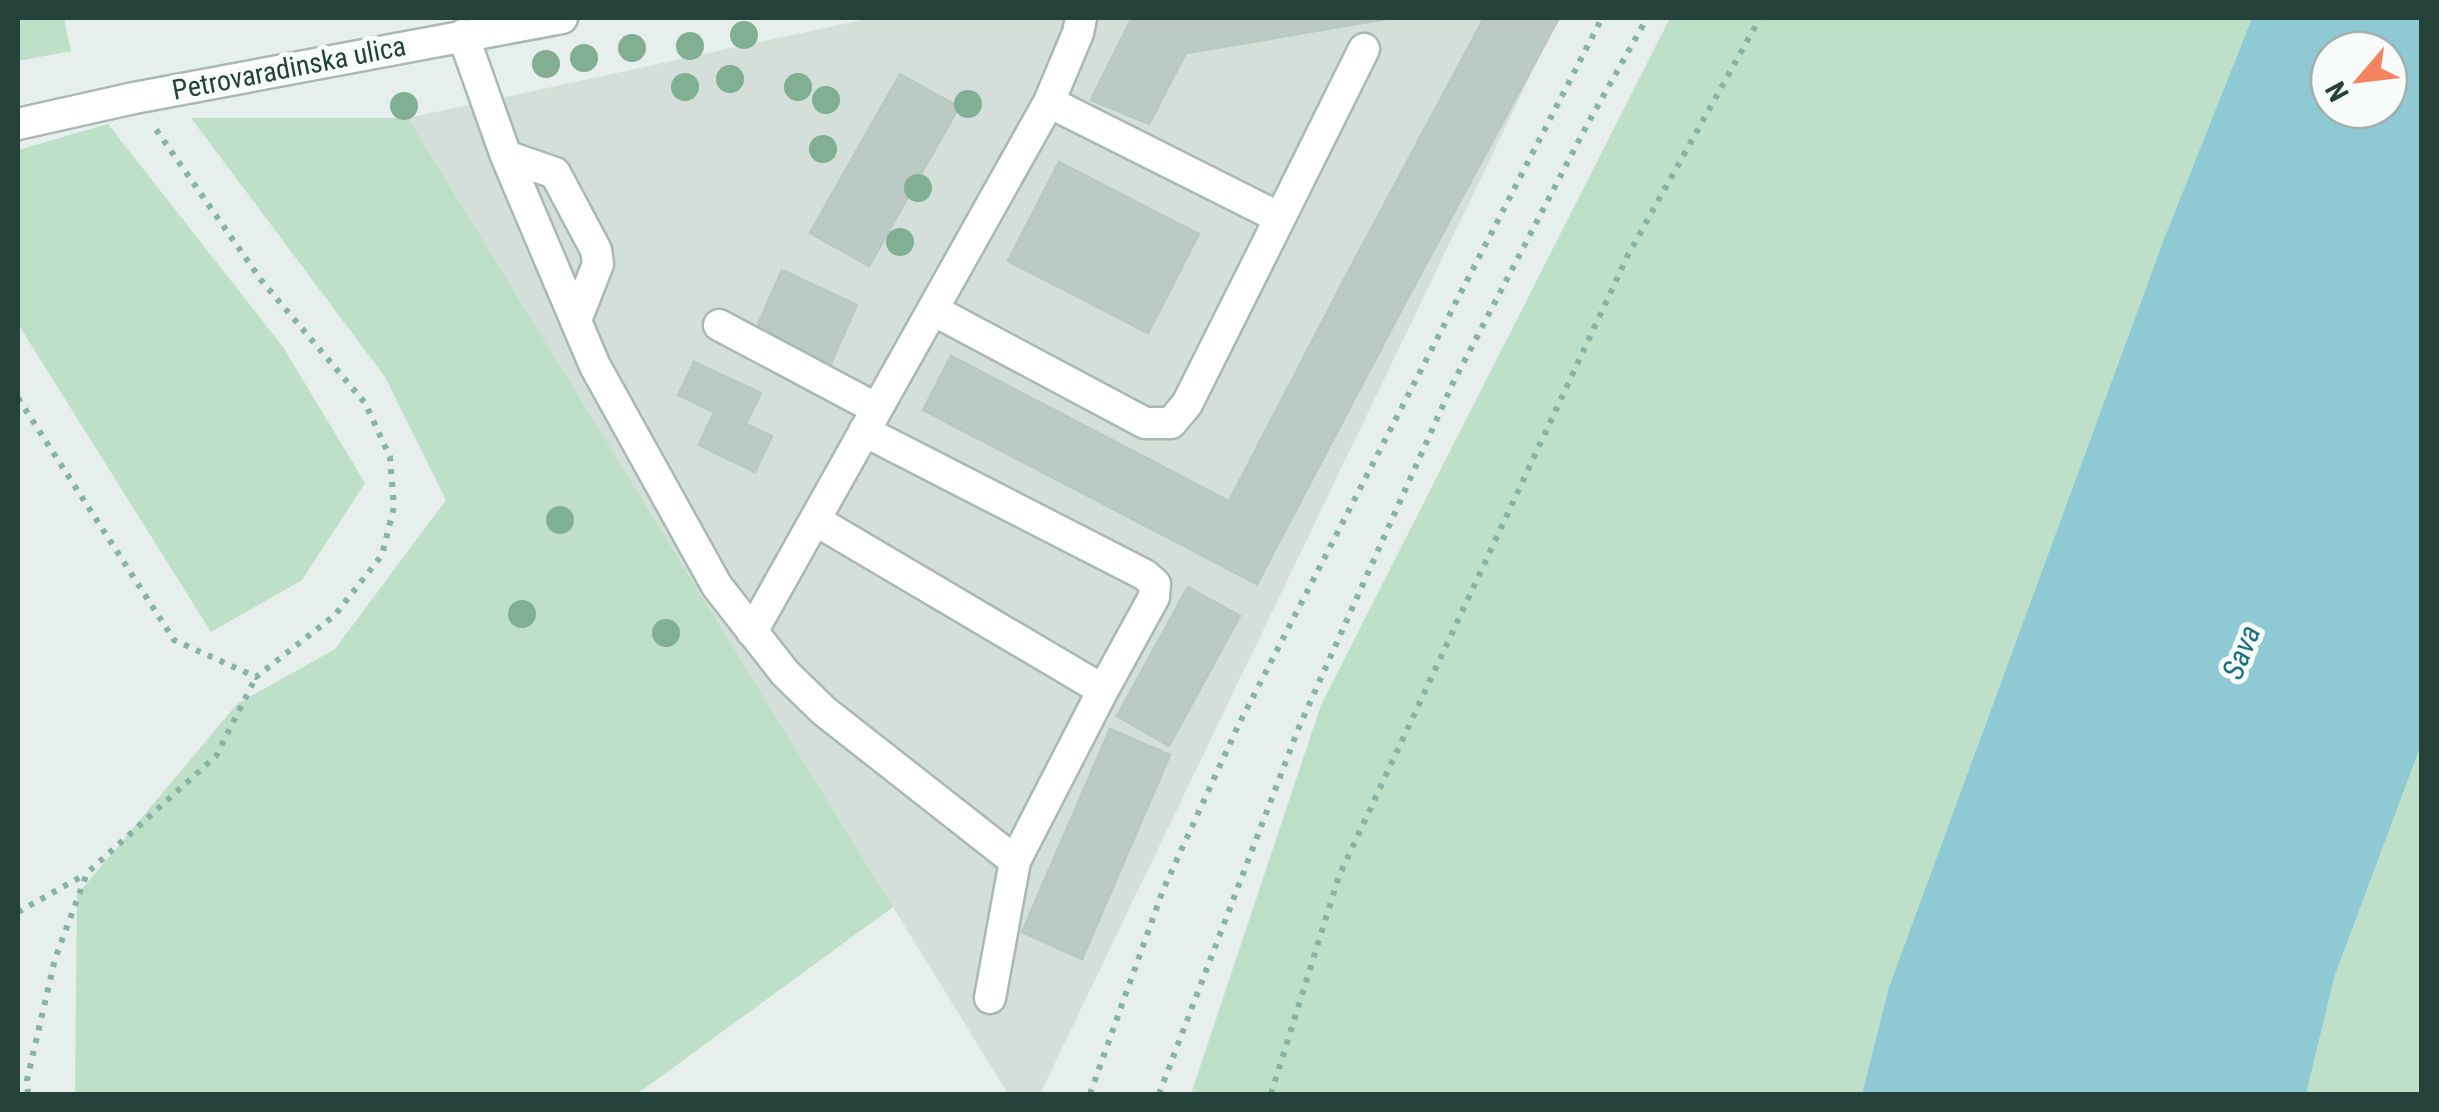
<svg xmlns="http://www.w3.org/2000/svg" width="2439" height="1112" font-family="'Roboto Condensed',sans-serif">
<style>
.built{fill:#d4dfda}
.green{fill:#bfe0c8}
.water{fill:#8ec9d4;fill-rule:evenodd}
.building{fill:#bbcac4;stroke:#b8c9c2;stroke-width:2.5}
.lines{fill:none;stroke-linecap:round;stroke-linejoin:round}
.minor-casing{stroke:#a8b8b2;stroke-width:35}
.path{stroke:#86b3a5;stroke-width:6;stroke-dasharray:5 8;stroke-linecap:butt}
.minor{stroke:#fff;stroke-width:30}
.tree{fill:#80af93}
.labels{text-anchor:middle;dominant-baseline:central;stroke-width:10;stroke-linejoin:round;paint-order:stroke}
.street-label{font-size:28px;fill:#24423a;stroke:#f7fbf9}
.water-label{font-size:30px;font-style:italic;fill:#1c6f80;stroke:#f7fbf9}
</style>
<rect width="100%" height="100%" fill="#e6efeb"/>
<!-- built -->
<path class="built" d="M871,18H1558L1040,1094H1008L408,118Z"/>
<!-- green -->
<path class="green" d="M18,18H64L71,51L18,61Z
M1670,18H2252L2164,239L1889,987L1862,1094H1191L1321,705Z
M191,118H408L893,907L637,1094H75L77,895L237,704L335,649L446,500L385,377Z
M108,124L283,347L365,483L302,580L211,632L18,324V150Z
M2421,745V1094H2306L2335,975Z"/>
<!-- water -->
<path class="water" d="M2252,18H2421V745L2335,975L2306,1094H1862L1889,987L2164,239ZM2329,50H2389V110H2329Z"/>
<!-- building -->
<path class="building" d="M1132,18H1392L1186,53L1149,124L1091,100Z
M1484,18H1559L1404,305L1347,274Z
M900,74L959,107L869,266L810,233Z
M1059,162L1199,234L1148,333L1008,261Z
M782,270L857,305L831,363L756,329Z
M1347,274L1404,305L1257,584L923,410L951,356L1229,501Z
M694,362L761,393L746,424L772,436L755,472L699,445L714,412L678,395Z
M1188,587L1240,616L1169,746L1117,716Z
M1110,729L1170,755L1082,959L1022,932Z"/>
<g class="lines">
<defs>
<path id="minor" d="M463,35L506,156L595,366L717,586L785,673L824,711L1015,861L1103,690L815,520
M18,124L134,98L562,18
M506,156L555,173L596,250L598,264L576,320
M1280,218L1364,49
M933,310L1145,423H1171L1187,404L1280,218L1049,102
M719,325L877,409
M864,431L1145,575L1155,584L1154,597L1103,690
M752,632L1049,102L1078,33L1081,18
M990,998L1015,861"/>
</defs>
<!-- minor casing -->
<use href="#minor" class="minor-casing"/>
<!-- path -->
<path class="path" d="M18,398L174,640L256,677L335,615L382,555L394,507L390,457L365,403L261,280L155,128
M18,912L86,874
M28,1094L27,1080L55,959L87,873L216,756L256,677
M1090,1094L1163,890L1238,726L1602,18
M1159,1094L1299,727L1453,383L1587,125L1647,18
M1271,1094L1339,876L1628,255L1760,18"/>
<!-- minor -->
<use href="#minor" class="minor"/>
</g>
<!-- trees -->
<g class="tree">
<circle cx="744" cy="35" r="14"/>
<circle cx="690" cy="46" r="14"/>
<circle cx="632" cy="48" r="14"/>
<circle cx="584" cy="58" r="14"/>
<circle cx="546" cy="64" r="14"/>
<circle cx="730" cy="79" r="14"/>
<circle cx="685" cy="87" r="14"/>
<circle cx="798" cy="87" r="14"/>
<circle cx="826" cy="100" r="14"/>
<circle cx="968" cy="104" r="14"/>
<circle cx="404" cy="106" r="14"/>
<circle cx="823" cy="149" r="14"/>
<circle cx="918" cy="188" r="14"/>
<circle cx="900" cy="242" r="14"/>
<circle cx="560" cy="520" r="14"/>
<circle cx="522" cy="614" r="14"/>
<circle cx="666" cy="633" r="14"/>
</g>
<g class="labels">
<!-- street labels -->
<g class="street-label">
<text transform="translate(289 68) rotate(-11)">Petrovaradinska ulica</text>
</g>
<!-- water labels -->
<g class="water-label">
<text transform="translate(2241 652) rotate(-68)">Sava</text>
</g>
</g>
<!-- border -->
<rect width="2439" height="1112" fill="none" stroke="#24423a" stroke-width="40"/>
<!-- north arrow -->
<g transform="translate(2359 80) rotate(242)"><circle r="48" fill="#f7fbf9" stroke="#a3b1ad" stroke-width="2.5"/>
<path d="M0-8L18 38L0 25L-18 38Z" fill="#f4845f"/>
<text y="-15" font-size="28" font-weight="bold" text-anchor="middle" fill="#24423a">N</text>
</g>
</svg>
